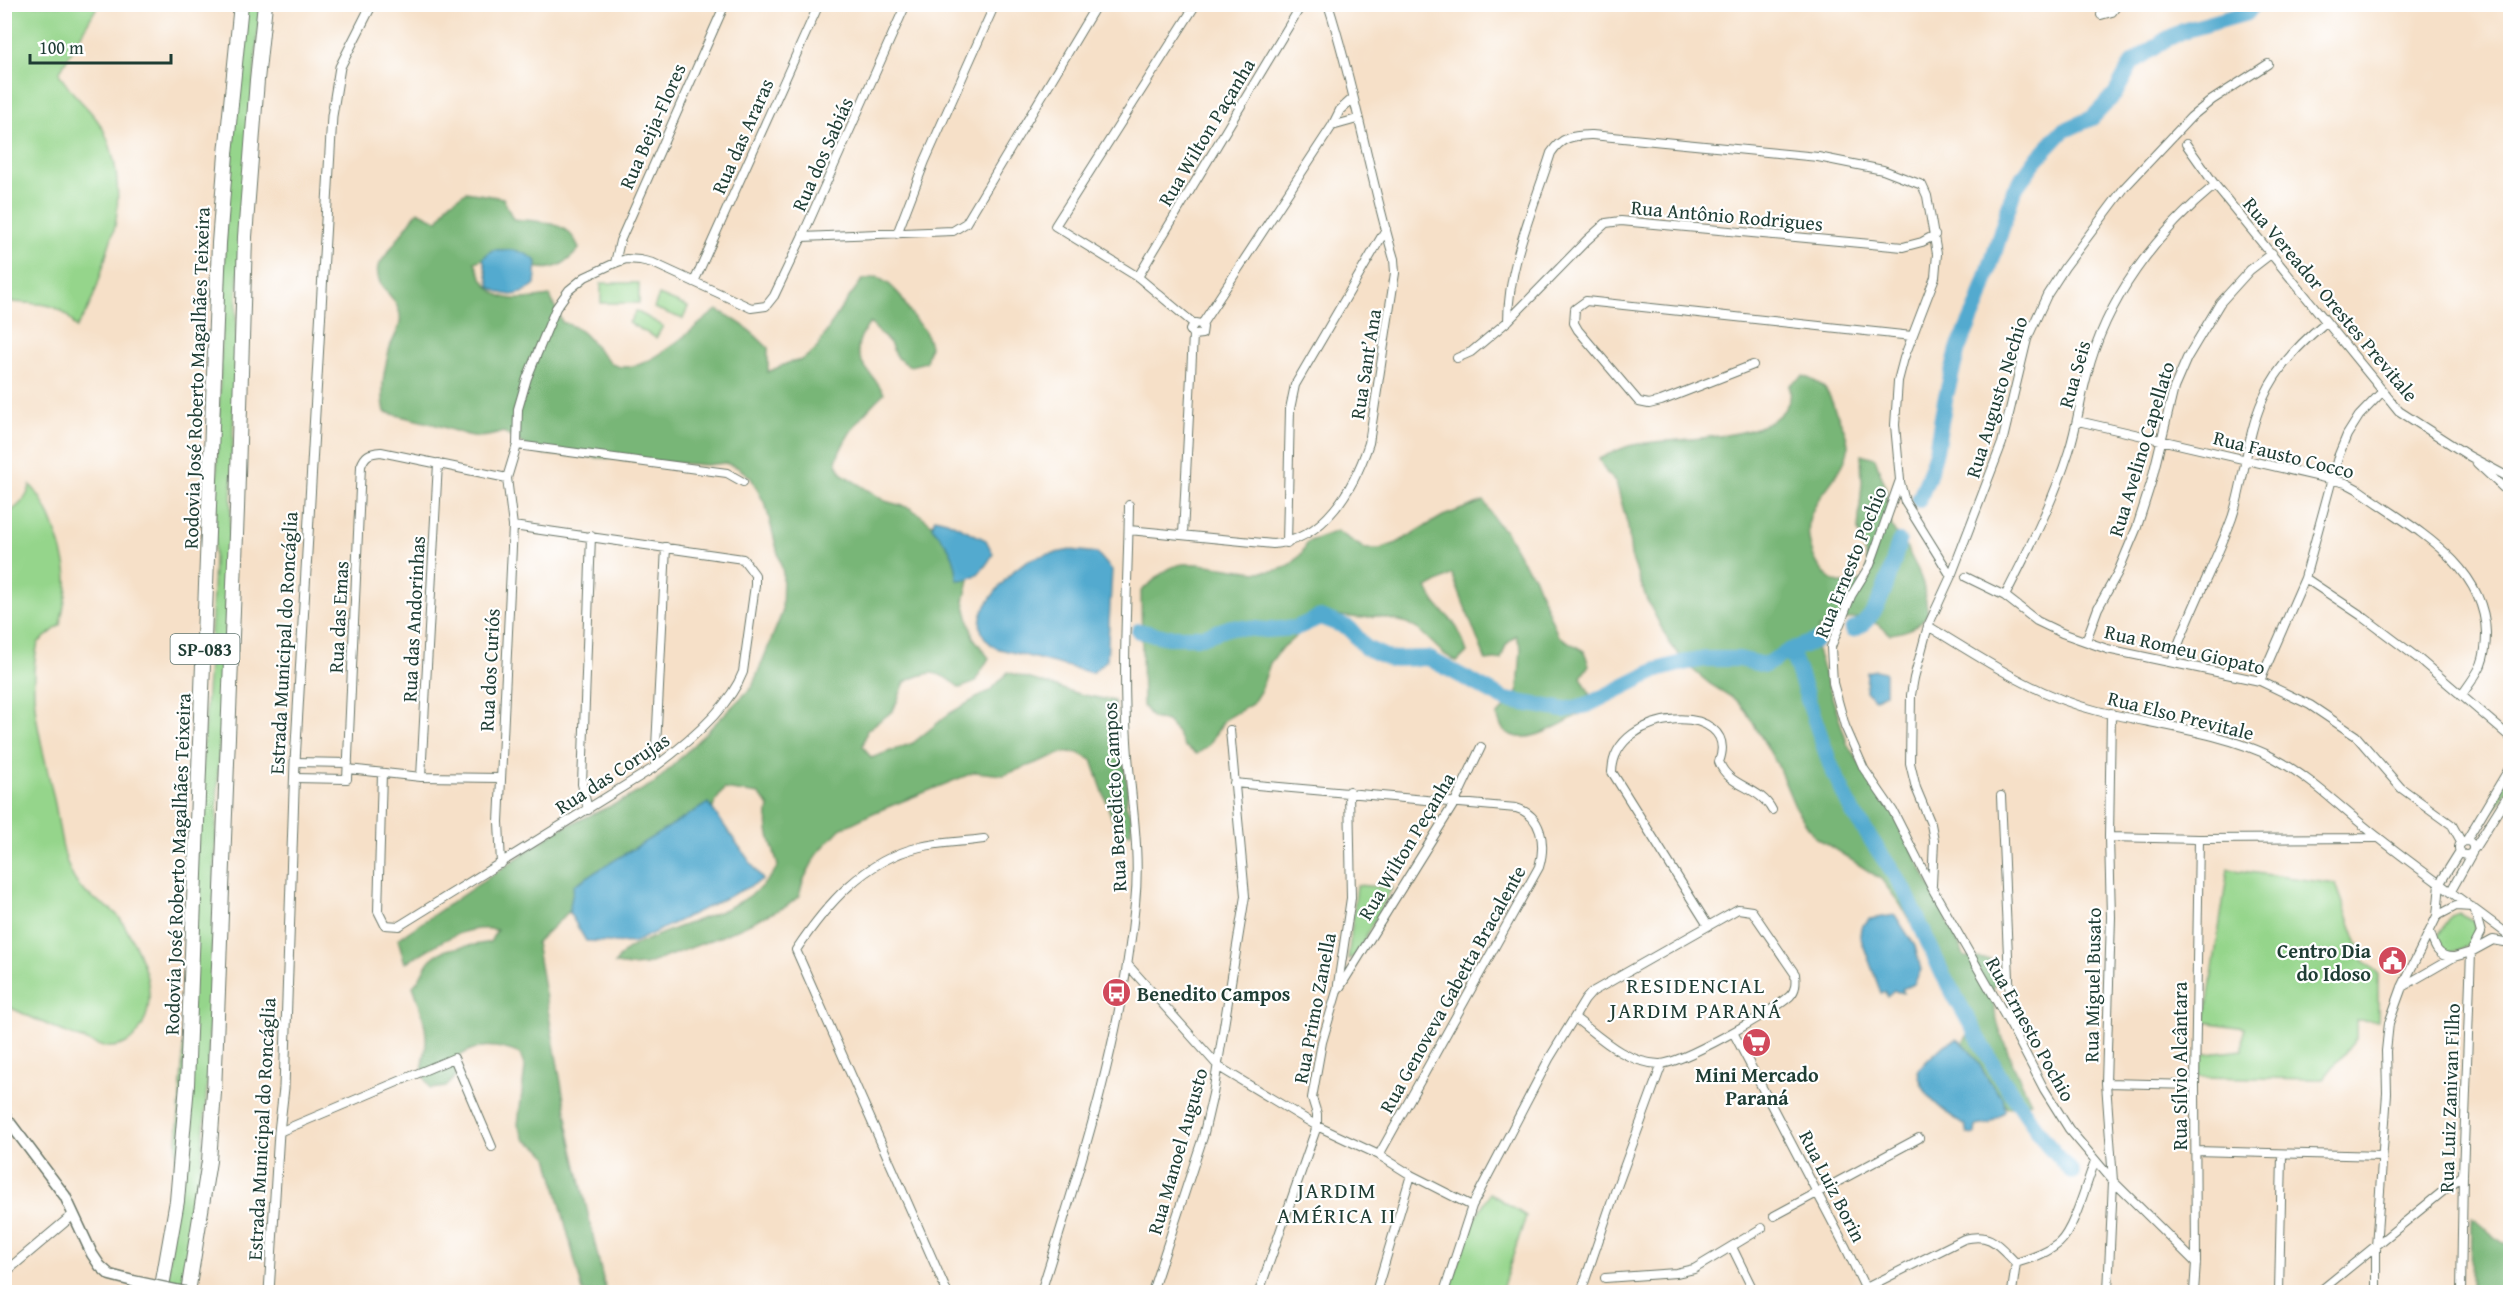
<svg xmlns="http://www.w3.org/2000/svg" width="2515" height="1297" font-family="'Gentium Book Plus',serif">
<style>
.green{fill:#95d58b;stroke:#5a8960;stroke-width:1.5}
.forest{fill:#78b677;stroke:#4c7a56;stroke-width:1.5}
.water{fill:#52aacf;stroke:#387482;stroke-width:1.5}
.lines{fill:none;stroke-linecap:round;stroke-linejoin:round}
.river{stroke:#52aacf;stroke-width:16}
.minor-casing{stroke:#6a7668;stroke-width:10}
.tertiary-casing{stroke:#6a7668;stroke-width:11}
.secondary-casing{stroke:#6a7668;stroke-width:13}
.motorway-casing{stroke:#6a7668;stroke-width:16}
.minor{stroke:#fff;stroke-width:8}
.tertiary{stroke:#fff;stroke-width:9}
.secondary{stroke:#fff;stroke-width:10}
.motorway{stroke:#fff;stroke-width:14}
.secondary-bridge-casing{stroke:#6a7668;stroke-width:13;stroke-linecap:butt}
.secondary-bridge{stroke:#fff;stroke-width:10}
.labels{text-anchor:middle;dominant-baseline:central;stroke-width:4.5;stroke-linejoin:round;paint-order:stroke}
.shield{fill:#fff;stroke:#627771;stroke-width:1.5}
.shield-label{font-size:18px;font-weight:bold;fill:#1f3d34}
.street-label{font-size:20px;fill:#1f3d34;stroke:#fff}
.poi-label{font-size:20px;font-weight:bold;fill:#1f3d34;stroke:#fff;text-anchor:end}
.quarter-label{font-size:22px;letter-spacing:1.5px;fill:#1f3d34;stroke:#fff}
</style>
<rect width="100%" height="100%" fill="#fff"/>
<filter id="ink" filterUnits="userSpaceOnUse"><feTurbulence type="fractalNoise" baseFrequency=".0167" numOctaves="2"/><feDisplacementMap in="SourceGraphic" scale="12" xChannelSelector="R" yChannelSelector="G"/><feConvolveMatrix kernelMatrix="1 2 1 2 8 2 1 2 1" color-interpolation-filters="sRGB"/></filter>
<filter id="wash" filterUnits="userSpaceOnUse"><feTurbulence type="fractalNoise" baseFrequency=".008" numOctaves="4" result="noise"/><feDisplacementMap in="SourceGraphic" scale="24" xChannelSelector="R" yChannelSelector="G"/><feGaussianBlur stdDeviation="1.35" result="paint"/><feColorMatrix in="noise" values="0 0 0 0 0 0 0 0 0 0 0 0 0 0 0 0 0 1.4 0 .05"/><feComposite in="paint" operator="in"/></filter>
<g filter="url(#wash)">
<rect width="100%" height="100%" fill="#f6e0c8"/>
<!-- green -->
<path class="green" d="M4,5H98L59,73C70,96 93,108 104,131C117,158 120,191 116,221C114,233 109,244 106,256C99,282 92,307 76,328C60,297 34,306 5,301Z
M245,5H260L237,292L231,508L218,777L208,1071L202,1158L181,1292H167L212,618L225,229Z
M601,283H639V303H601Z
M659,295L688,307L683,319L654,308Z
M636,311L663,326L656,338L629,323Z
M30,485C48,501 68,560 67,584C67,597 62,612 60,625L38,643C25,697 44,751 55,804C60,829 62,860 76,882C86,899 111,904 121,920C132,937 142,958 147,978C155,1010 140,1054 101,1046C93,1044 86,1040 79,1038C53,1028 30,1017 5,1005V515C17,508 28,499 30,485Z
M2510,775V785L2477,835L2475,832Z
M2228,869L2336,884L2364,961L2378,973V1021L2356,1020V1039L2323,1079L2199,1077V1055L2243,1050L2244,1028L2205,1022Z
M1357,885L1392,888L1355,956L1348,959Z
M2459,913L2474,921L2476,939L2461,949L2446,954L2435,940L2451,916Z
M1490,1193L1526,1216L1501,1292H1449L1470,1227Z"/>
<!-- forest -->
<path class="forest" d="M466,192L503,198L513,219C540,222 570,220 579,249C541,295 517,242 475,262C490,305 511,301 550,296L562,322C588,330 589,342 607,360C636,388 693,326 717,310C737,319 753,332 768,348V372L788,363L802,360L816,349L840,310L862,280L877,277L889,284L899,294L915,320L925,331L930,346L926,362L910,366L897,358L890,343L870,323C843,355 868,366 884,393C863,413 846,433 836,461L842,474L885,501L910,508L923,517L955,543L971,571L964,601L973,637L989,658L974,683L960,688C938,670 930,669 905,682L893,711L867,730L863,746L871,758L913,743L950,713L991,690L1008,672L1079,694L1114,701L1128,789L1126,805L1132,819L1131,833H1117L1092,760L1079,753L1065,752L1004,775L975,772L873,813L840,829L817,854L803,881L799,896L787,906L722,936L645,965L630,966L615,964C626,946 634,946 652,938C694,918 753,910 778,866C772,840 764,834 769,806L759,794L724,789L715,802L708,822L583,898L536,943L568,1122L567,1123L606,1292H583L548,1157L538,1147L525,1140L518,1125L525,1068L520,1054C496,1044 475,1042 455,1060L456,1076L446,1087L431,1089C416,1067 425,1066 426,1043C427,1025 419,1003 413,986C422,979 423,967 431,959C446,945 472,947 490,942L497,930C461,923 435,947 405,963L398,939L560,829L626,799L656,782L752,687L782,613L783,573L766,506L751,478L739,468L725,463L706,465L541,454L503,432C475,442 466,434 440,426C422,421 403,417 385,412C380,389 384,370 390,347C394,336 404,324 399,311C394,293 374,288 378,266L418,211L438,221L448,204Z
M1803,376C1824,384 1828,389 1835,410C1840,421 1849,437 1848,449C1846,471 1817,494 1810,517C1803,543 1820,589 1853,584C1857,583 1862,580 1866,579L1868,564L1858,530L1862,483L1861,454L1875,458L1886,488L1889,519L1895,533L1904,543L1918,570L1923,584L1928,614C1917,627 1908,632 1890,634C1866,611 1848,617 1819,628L1814,642L1848,746L1896,816L1965,957L1994,960L2001,974C1999,977 1996,982 1994,986C1986,1011 2019,1078 2031,1102L2007,1108L1987,1084L1963,1043L1971,1030L1973,1016L1961,1008L1951,998L1932,958L1900,904L1881,879L1814,836L1796,809L1777,764L1746,711L1736,700L1710,684L1687,665L1669,642L1647,600L1631,556L1628,526L1616,482L1606,472L1599,459C1609,454 1619,449 1629,446C1667,435 1776,447 1790,398C1791,394 1790,389 1790,385Z
M1484,501L1496,522L1506,532L1524,564L1534,576L1558,636L1584,651L1589,665L1581,677L1589,692L1591,708C1570,718 1524,753 1503,729C1500,726 1499,720 1497,716L1518,693L1521,648L1516,635L1506,645L1501,659L1486,661L1452,574L1427,588C1434,605 1441,609 1453,622C1460,630 1463,642 1467,652L1457,662L1444,654L1419,630L1407,623L1376,616L1361,618L1330,615L1313,622L1280,650L1270,663L1261,690L1252,704L1224,720L1209,745L1197,754L1184,746L1177,733L1167,721L1152,718L1143,706L1141,591C1155,581 1164,567 1183,564C1222,559 1288,596 1307,542L1337,531L1365,549H1380L1397,543L1443,516Z
M2472,1218L2503,1243L2510,1244V1292H2471Z"/>
<!-- water -->
<path class="water" d="M492,250C510,249 524,249 537,262L535,284C520,298 506,298 490,287L483,258Z
M935,518L947,521L986,540L993,554C984,570 976,580 957,580C957,556 947,544 932,527Z
M1071,550L1097,553L1112,570L1107,660L1092,673L996,648C967,629 984,605 1001,585C1008,576 1019,565 1029,560C1041,554 1058,553 1071,550Z
M1875,670L1885,672V693L1875,699L1866,692L1867,672Z
M708,803L763,880L633,943L586,941L569,912L574,885Z
M1895,915L1915,946L1921,970L1914,984L1902,989L1904,993L1894,991L1887,997L1885,992L1881,993L1860,936L1861,927L1870,919Z
M1957,1039C1979,1052 1984,1083 2003,1097L2005,1111L1989,1124L1976,1126L1975,1135L1967,1134L1965,1125C1944,1112 1919,1095 1918,1069L1944,1045Z"/>
<g class="lines">
<!-- river -->
<path class="river" d="M1919,500L1928,478L1936,451L1945,400L1958,349L1979,302L2014,190L2035,161L2063,131L2092,118L2115,94L2132,63L2165,40L2183,31L2247,13L2254,4
M1852,630C1881,620 1891,568 1899,542
M1139,631L1167,637H1202L1231,627L1267,630L1296,628L1320,617L1349,628L1366,648L1390,659L1428,658L1506,700L1564,710L1587,705L1657,670L1682,663L1705,659H1739L1765,665L1791,650L1830,764L1852,811L1904,889L1942,973L1999,1075L2047,1144L2072,1172
M1791,650L1816,641"/>
</g>
</g>
<g filter="url(#ink)">
<g class="lines">
<defs>
<path id="minor" d="M2101,15L2112,12L2118,4
M1332,126L1357,119
M2186,144L2215,185L2399,411L2469,456L2510,478
M897,234L925,161L995,4
M802,237L953,231L966,223L1097,4
M615,263L620,241L725,4
M1138,277L1302,4
M694,282L819,4
M1508,321C1508,264 1534,207 1551,153C1562,136 1573,136 1592,135L1818,157L1883,170L1922,185L1927,196L1937,254L1935,277L1904,358L1898,381L1895,425L1900,480L1870,565L1851,596L1831,647L1833,683L1845,726L1864,769L1893,811L1932,888L2011,1026L2044,1089L2069,1129L2113,1181L2196,1263
M1193,323L1138,277L1055,226L1196,4
M1202,324L1332,126L1340,110L1352,99
M1457,358L1471,352L1508,321L1587,240L1606,223L1621,221L1903,247L1922,242L1935,235
M1753,365L1661,401L1649,404L1639,402L1578,330L1574,323L1575,309L1586,301L1912,336
M2078,421L2346,483L2359,490C2410,527 2484,562 2486,633C2486,643 2485,655 2481,665C2476,676 2468,686 2461,696
M517,445L727,473L743,482
M2477,463L2510,494
M1900,482L1905,502L1951,576
M1129,530L1273,544C1325,540 1354,488 1369,443L1395,273L1394,259C1369,175 1355,88 1328,4
M1183,535L1193,335L1190,330L1195,323L1201,324L1203,327L1202,334L1193,335
M1287,543L1290,409L1295,385L1386,229
M1966,577L2005,596L2037,621L2062,633L2107,649L2260,681L2310,705L2356,736L2401,788L2452,825L2462,843
M2305,578L2362,616L2419,659L2510,737
M2005,596C2029,549 2053,502 2069,451C2077,426 2080,400 2087,375C2106,299 2156,234 2215,185
M1928,626C1983,659 2036,696 2098,711C2151,724 2227,733 2274,758C2312,778 2345,812 2379,838C2422,872 2467,903 2510,936
M2086,641L2098,608L2118,572L2137,527L2151,483L2174,388L2187,358L2220,303L2250,270L2272,253
M2172,662C2188,613 2214,567 2232,518C2245,480 2246,437 2263,399C2276,369 2300,343 2326,322
M2260,681L2305,578L2338,457L2347,435L2359,416L2382,392
M295,762L348,763
M655,767L666,547
M348,769L421,777L500,778
M382,773L378,911L385,925L399,926L655,767C686,744 729,709 743,672L755,585V575L743,559L513,526
M421,777L438,463
M294,778L347,779L361,466C365,455 369,453 381,452L507,478
M1234,783L1516,808C1542,815 1546,844 1539,867L1379,1155
M2001,796L2011,1024
M588,810L582,784L591,536
M2109,837L2199,839L2377,838
M2459 848a7 7 0 1 1 14 0a7 7 0 1 1-14 0Z
M2466,841L2510,767
M2474,849L2510,792
M501,864L499,822L513,526L507,478L517,445L518,409L527,378L556,308L569,290L585,277L615,263L626,259L640,260L653,263L751,308L766,306L774,296L802,237L906,4
M1932,885L1934,840L1931,824L1916,788L1910,763L1911,695L1914,678L1928,626L1951,576L2002,443L2027,339L2047,295L2065,267L2125,187L2191,117L2212,100L2268,64
M2451,891L2472,853
M2437,916L2440,883L2460,851
M1707,924L1612,772C1614,706 1742,701 1719,762C1729,788 1760,786 1772,810
M2430,932C2434,945 2437,958 2454,957
M1127,964L1219,1067L1317,1126L1379,1155L1411,1175L1472,1206
M1340,987L1455,802L1481,747
M2402,987L2454,957L2471,952L2493,940L2510,943
M1733,1032L1845,1246L1867,1292
M2106,1083L2195,1085
M279,1132L454,1058L492,1147
M2196,1151L2382,1156
M1774,1216L1919,1138
M1732,1247L1754,1292
M2016,1263C2031,1258 2046,1254 2059,1243C2074,1230 2087,1181 2095,1161
M1605,1278L1676,1273L1694,1269L1762,1228
M1866,1288L1964,1239C1991,1232 1998,1245 2016,1263L2012,1292
M947,1292L796,950C826,905 864,860 920,847C941,842 963,842 984,839
M1041,1292C1081,1165 1122,1038 1135,904C1141,849 1130,796 1127,741C1122,662 1128,584 1129,505
M1152,1292L1203,1137L1213,1094L1245,896L1230,730
M1259,1292L1317,1126V1114L1312,1098L1322,1042L1337,991L1351,898L1349,791
M1376,1292L1411,1175
M1444,1292L1472,1206L1549,1059L1585,1000L1592,992L1738,909L1752,911L1795,974C1796,983 1796,990 1790,996C1774,1011 1679,1065 1659,1064C1624,1062 1601,1038 1575,1018
M1581,1292L1615,1192L1662,1064
M2108,1292L2113,1181L2106,1083L2111,917L2109,837L2111,713
M2194,1292L2196,1263L2195,1085L2199,839
M2279,1292L2282,1155
M2319,1292L2463,1175
M2376,1292V1247L2387,1093L2386,1051L2389,1023L2402,987L2437,916L2456,906L2472,907
M2461,1292L2463,1175L2471,952L2481,933L2475,911"/>
<path id="tertiary" d="M4,1273L73,1215
M269,1292L279,1132L284,1088L295,762L332,116L340,67L372,4"/>
<path id="secondary" d="M4,1115L65,1196L92,1254L100,1266L110,1275L133,1281"/>
<path id="motorway" d="M161,1292L177,1201L187,1085L219,243L226,154L241,4
M188,1292L209,1161L214,1092L237,509L245,237L257,80L265,4"/>
</defs>
<!-- minor casing -->
<use href="#minor" class="minor-casing"/>
<!-- tertiary casing -->
<use href="#tertiary" class="tertiary-casing"/>
<!-- secondary casing -->
<use href="#secondary" class="secondary-casing"/>
<!-- motorway casing -->
<use href="#motorway" class="motorway-casing"/>
<!-- minor -->
<use href="#minor" class="minor"/>
<!-- tertiary -->
<use href="#tertiary" class="tertiary"/>
<!-- secondary -->
<use href="#secondary" class="secondary"/>
<!-- motorway -->
<use href="#motorway" class="motorway"/>
<defs>
<path id="secondary-bridge" d="M133,1281L185,1292"/>
</defs>
<!-- secondary-bridge casing -->
<use href="#secondary-bridge" class="secondary-bridge-casing"/>
<!-- secondary-bridge -->
<use href="#secondary-bridge" class="secondary-bridge"/>
</g>
</g>
<!-- icons -->
<defs>
<symbol id="civic-disc" viewBox="-11 -11 22 22"><circle r="9.5" fill="#d1495b" stroke="#fff"/><path d="M-.6-6.5H3V-4.5H.6V-3L4-1V1h2V6H-6V1h2V-1L-.6-3ZM-1.2 2.5V6h2.4V2.5Z" fill="#fff"/></symbol>
<symbol id="bus-disc" viewBox="-11 -11 22 22"><circle r="9.5" fill="#d1495b" stroke="#fff"/><path d="M-5-6H5V4H4V6H2V4H-2V6H-4V4H-5ZM-3.5-4V0h7V-4ZM-3.5 1.2v1.5H-2V1.2ZM2 1.2v1.5H3.5V1.2Z" fill="#fff"/></symbol>
<symbol id="supermarket-disc" viewBox="-11 -11 22 22"><circle r="9.5" fill="#d1495b" stroke="#fff"/><path d="M-6-5.5h2.5l.6 2H6L4.5 2H-2.5L-4.4-4H-6ZM-1.5 3.2a1.3 1.3 0 1 0 .1 0ZM3 3.2a1.3 1.3 0 1 0 .1 0Z" fill="#fff"/></symbol>
</defs>
<g fill-rule="evenodd">
<use href="#civic-disc" x="2376" y="944" width="33" height="33"/>
<use href="#bus-disc" x="1100" y="976" width="33" height="33"/>
<use href="#supermarket-disc" x="1740" y="1026" width="33" height="33"/>
</g>
<g class="labels">
<!-- shield labels -->
<rect class="shield" x="170.5" y="634" width="69" height="30" rx="4.5"/>
<g class="shield-label">
<text x="205" y="649">SP-083</text>
</g>
<!-- street labels -->
<g class="street-label">
<text transform="translate(652 126) rotate(-66)">Rua Beija-Flores</text>
<text transform="translate(1206 132) rotate(-59)">Rua Wilton Paçanha</text>
<text transform="translate(742 136) rotate(-66)">Rua das Araras</text>
<text transform="translate(822 154) rotate(-66)">Rua dos Sabiás</text>
<text transform="translate(1727 215) rotate(5)">Rua Antônio Rodrigues</text>
<text transform="translate(2331 299) rotate(50)">Rua Vereador Orestes Previtale</text>
<text transform="translate(1365 364) rotate(-81)">Rua Sant’Ana</text>
<text transform="translate(2074 374) rotate(-74)">Rua Seis</text>
<text transform="translate(196 378) rotate(-88)">Rodovia José Roberto Magalhães Teixeira</text>
<text transform="translate(1996 397) rotate(-73)">Rua Augusto Nechio</text>
<text transform="translate(2141 449) rotate(-73)">Rua Avelino Capellato</text>
<text transform="translate(2284 454) rotate(14)">Rua Fausto Cocco</text>
<text transform="translate(1850 562) rotate(-68)">Rua Ernesto Pochio</text>
<text transform="translate(338 617) rotate(-87)">Rua das Emas</text>
<text transform="translate(413 619) rotate(-87)">Rua das Andorinhas</text>
<text transform="translate(283 643) rotate(-87)">Estrada Municipal do Roncáglia</text>
<text transform="translate(2185 649) rotate(13)">Rua Romeu Giopato</text>
<text transform="translate(489 670) rotate(-87)">Rua dos Curiós</text>
<text transform="translate(2181 715) rotate(14)">Rua Elso Previtale</text>
<text transform="translate(612 773) rotate(-33)">Rua das Corujas</text>
<text transform="translate(1114 797) rotate(-93)">Rua Benedicto Campos</text>
<text transform="translate(1406 846) rotate(-59)">Rua Wilton Peçanha</text>
<text transform="translate(177 864) rotate(-88)">Rodovia José Roberto Magalhães Teixeira</text>
<text transform="translate(2092 985) rotate(-89)">Rua Miguel Busato</text>
<text transform="translate(1452 989) rotate(-61)">Rua Genoveva Gabetta Bracalente</text>
<text transform="translate(1314 1008) rotate(-79)">Rua Primo Zanella</text>
<text transform="translate(2031 1029) rotate(61)">Rua Ernesto Pochio</text>
<text transform="translate(2179 1066) rotate(-90)">Rua Sílvio Alcântara</text>
<text transform="translate(2449 1098) rotate(-88)">Rua Luiz Zanivan Filho</text>
<text transform="translate(261 1129) rotate(-87)">Estrada Municipal do Roncáglia</text>
<text transform="translate(1177 1151) rotate(-74)">Rua Manoel Augusto</text>
<text transform="translate(1833 1186) rotate(63)">Rua Luiz Borin</text>
</g>
<!-- poi labels -->
<g class="poi-label">
<text x="2371" y="950">Centro Dia<tspan x="2371" dy="23">do Idoso</tspan></text>
<text x="1137" y="993" text-anchor="start">Benedito Campos</text>
<text x="1757" y="1074" text-anchor="middle">Mini Mercado<tspan x="1757" dy="23">Paraná</tspan></text>
</g>
<!-- quarter labels -->
<g class="quarter-label">
<text x="1696" y="985">RESIDENCIAL<tspan x="1696" dy="25">JARDIM PARANÁ</tspan></text>
<text x="1337" y="1190">JARDIM<tspan x="1337" dy="25">AMÉRICA II</tspan></text>
</g>
</g>
<!-- margin -->
<rect width="2515" height="1297" fill="none" stroke="#fff" stroke-width="24"/>
<!-- scale -->
<path d="M30 54v9h141v-9" fill="none" stroke="#1f3d34" stroke-width="3"/>
<text x="39" y="54" font-size="18" fill="#1f3d34" stroke="#ffffff" stroke-width="4.5" paint-order="stroke">100 m</text>
</svg>
